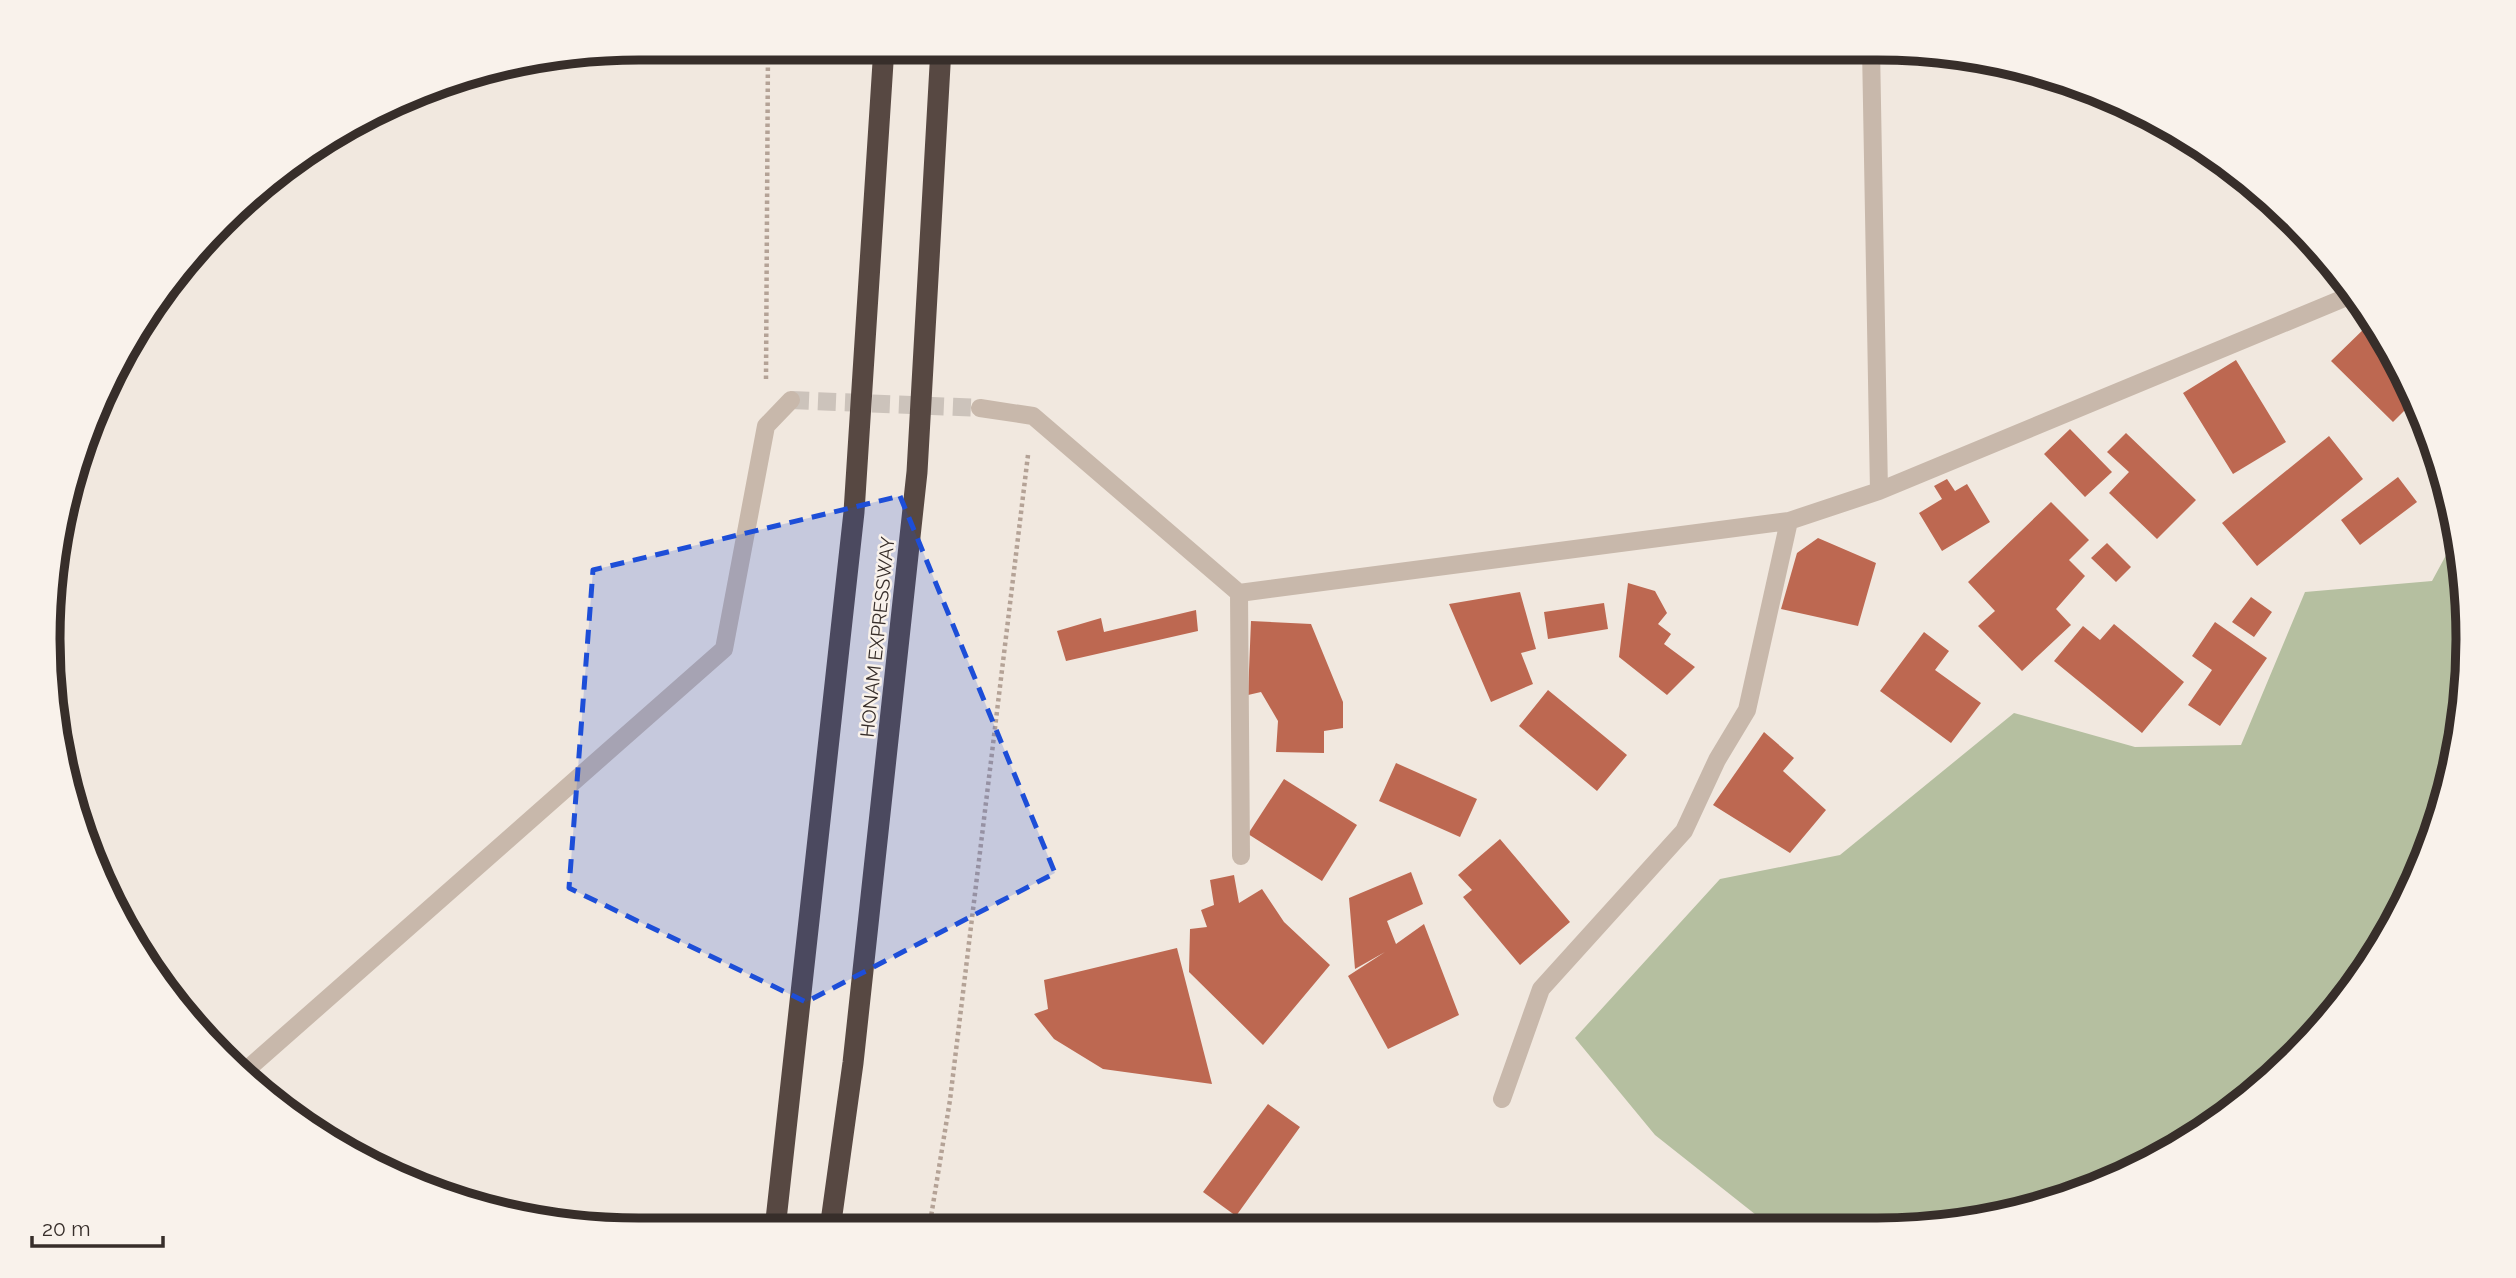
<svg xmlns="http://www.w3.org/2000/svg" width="2516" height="1278" font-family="Raleway,sans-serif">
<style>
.green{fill:#b5bfa0}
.building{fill:#bd6851}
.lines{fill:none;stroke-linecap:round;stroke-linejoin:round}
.minor-tunnel{stroke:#ccc3bb;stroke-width:18;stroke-dasharray:18 9;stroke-linecap:butt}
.path{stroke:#b4a296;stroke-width:4.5;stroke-dasharray:3.5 3.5;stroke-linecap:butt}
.minor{stroke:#c8b8ab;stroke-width:18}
.highway{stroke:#574842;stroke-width:21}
.marked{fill:#1d4ed8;fill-opacity:0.2;stroke:#1d4ed8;stroke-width:5;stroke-dasharray:14 9;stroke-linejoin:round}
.labels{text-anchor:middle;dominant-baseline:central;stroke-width:5;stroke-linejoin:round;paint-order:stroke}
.street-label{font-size:19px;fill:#372e2a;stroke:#f9f2eb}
.rim{fill:none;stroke:#372e2a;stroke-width:9}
</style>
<rect width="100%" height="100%" fill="#f1e8df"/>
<!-- green -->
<path class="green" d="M2457,535L2464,561L2468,677L2449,792L2408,900L2346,1000L2237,1109L2103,1186L1955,1226H1770L1655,1135L1575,1038L1720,879L1840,855L2014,713L2135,747L2241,745L2305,592L2432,581Z"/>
<!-- building -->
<path class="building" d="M2370,323L2389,343L2393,351L2385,359L2406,380L2415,400L2393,422L2331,361Z
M2236,360L2286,442L2233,474L2183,393Z
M2070,429L2112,472L2085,497L2044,454Z
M2126,433L2196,500L2157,539L2109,493L2129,472L2107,452Z
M2329,436L2363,479L2257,566L2222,523Z
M2398,477L2417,502L2360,545L2341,520Z
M1947,479L1955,491L1967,484L1990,522L1942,551L1919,513L1942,499L1934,486Z
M2051,502L2089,540L2069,560L2085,576L2056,609L2071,625L2022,671L1978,626L1995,611L1968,582Z
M1818,538L1876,563L1858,626L1781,609L1797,553Z
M2107,543L2131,567L2116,582L2091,558Z
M1628,583L1655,591L1667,613L1658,624L1671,634L1664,644L1695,667L1667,695L1619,657Z
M1520,592L1536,649L1521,653L1533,684L1491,702L1449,604Z
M2251,597L2272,612L2254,637L2232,622Z
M1604,603L1608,629L1548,639L1544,612Z
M1196,610L1198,631L1066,661L1057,631L1101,618L1104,632Z
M1251,621L1311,624L1343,702V728L1324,731V753L1276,752L1278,721L1261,692L1248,695Z
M2215,622L2267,658L2220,726L2188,705L2212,670L2192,656Z
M2114,624L2184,682L2142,733L2054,661L2083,626L2100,640Z
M1924,632L1949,651L1935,670L1981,703L1951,743L1880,691Z
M1548,690L1627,755L1597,791L1519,726Z
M1764,732L1794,758L1783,771L1826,810L1790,853L1713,805Z
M1396,763L1477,799L1460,837L1379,801Z
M1284,779L1357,825L1322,881L1248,834Z
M1500,839L1570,922L1520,965L1463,897L1472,890L1458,875Z
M1411,872L1423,904L1387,921L1396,944L1424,924L1459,1015L1388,1049L1348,976L1385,952L1355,969L1349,898Z
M1234,875L1239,903L1262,889L1284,922L1330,965L1263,1045L1189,972L1190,929L1207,927L1201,910L1214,905L1210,880Z
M1177,948L1212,1084L1103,1069L1054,1039L1034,1014L1048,1009L1044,980Z
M1268,1104L1300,1127L1236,1216L1203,1192Z"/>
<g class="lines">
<!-- minor-tunnel -->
<path class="minor-tunnel" d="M791,400L980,408"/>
<!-- path -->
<path class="path" d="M766,379L768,47
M929,1229L950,1100L1028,455"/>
<!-- minor -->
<path class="minor" d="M1871,48L1879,491
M980,408L1033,416L1239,593L1789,521L1879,491L2354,294
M1239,593L1241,856
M243,1073L724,649L766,426L791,400
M1502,1099L1541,989L1684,831L1717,760L1747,710L1789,521"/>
<!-- highway -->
<path class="highway" d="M775,1229L854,512L884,47
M830,1229L853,1063L917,472L941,48"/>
</g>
<!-- marked area -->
<path class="marked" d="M900,496L1055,873L806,1002L569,888L593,570Z"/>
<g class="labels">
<!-- street labels -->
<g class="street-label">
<text transform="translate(877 637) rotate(-84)">HONAM EXPRESSWAY</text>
</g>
</g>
<!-- crop -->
<path d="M0 0H2516V1278H0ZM639 60H1877A579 579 0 0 1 2456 639V639A579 579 0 0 1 1877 1218H639A579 579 0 0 1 60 639V639A579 579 0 0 1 639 60Z" fill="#f9f2eb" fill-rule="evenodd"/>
<path class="rim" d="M639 60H1877A579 579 0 0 1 2456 639V639A579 579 0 0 1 1877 1218H639A579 579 0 0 1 60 639V639A579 579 0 0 1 639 60Z"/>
<!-- scale -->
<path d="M32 1236v10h131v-10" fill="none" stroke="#372e2a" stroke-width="3.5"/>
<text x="42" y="1236" font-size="21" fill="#372e2a" stroke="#f9f2eb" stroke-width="5" paint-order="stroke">20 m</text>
</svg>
